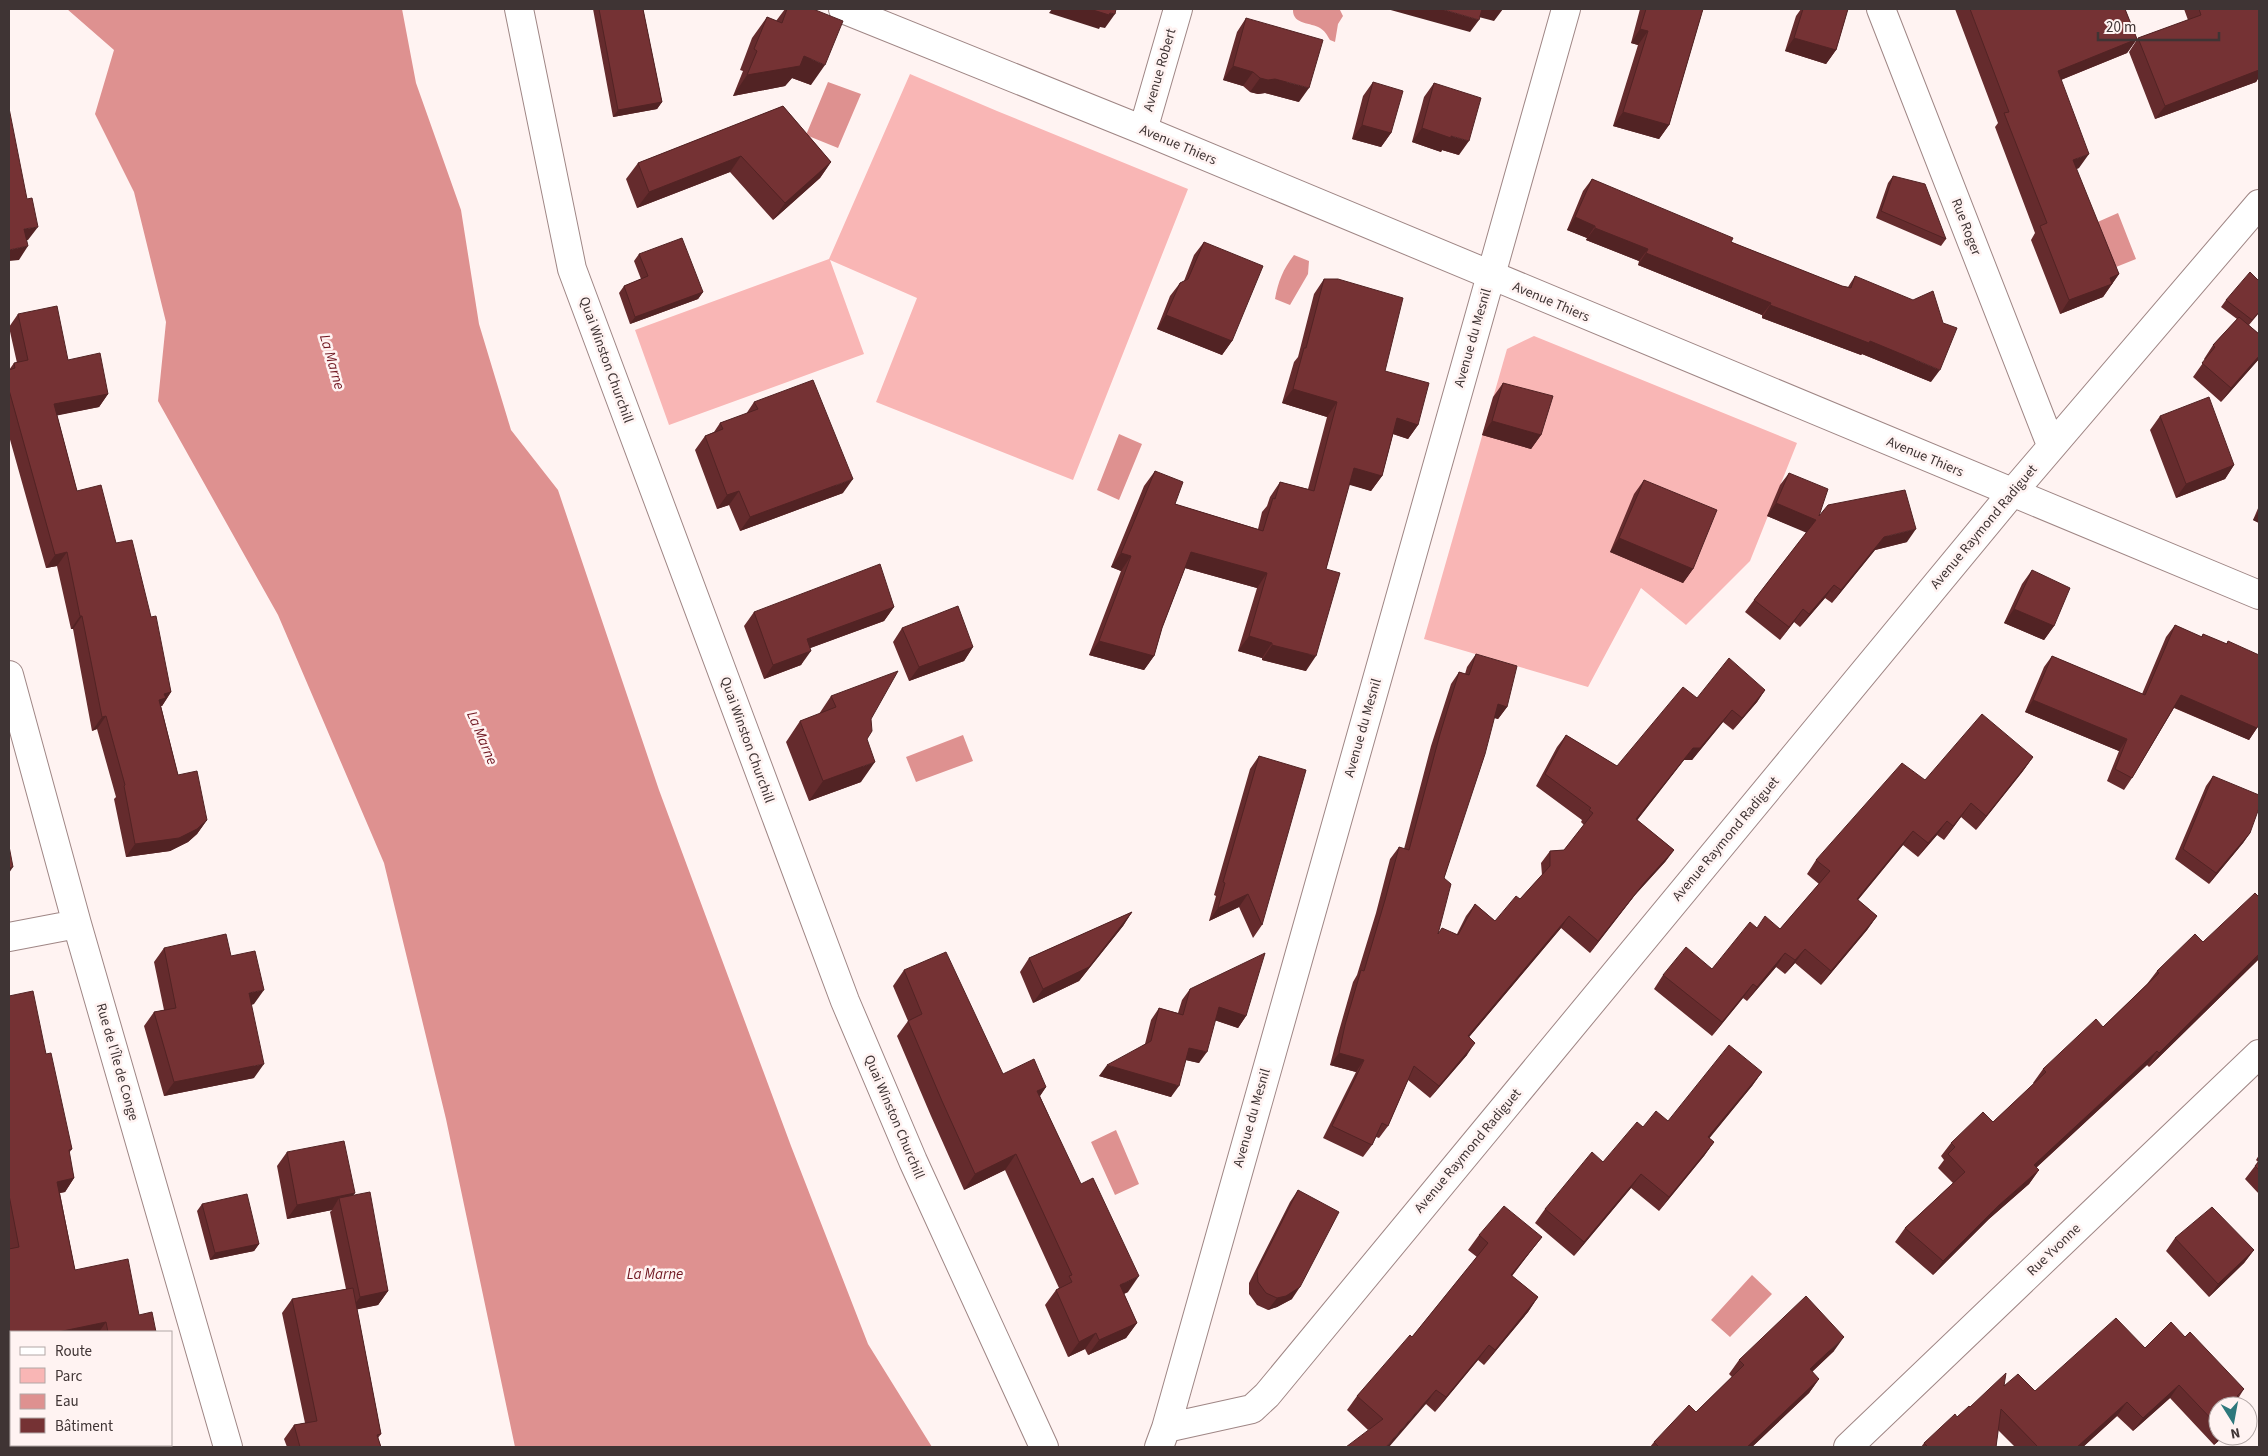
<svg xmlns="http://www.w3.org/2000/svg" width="2268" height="1456" font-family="'Source Sans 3',sans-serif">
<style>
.green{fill:#f9b6b5}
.water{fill:#de9190}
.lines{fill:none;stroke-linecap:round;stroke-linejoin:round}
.minor-casing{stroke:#9f8685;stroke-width:30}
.minor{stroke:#fff;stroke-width:28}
.wall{fill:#652b2d}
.shaded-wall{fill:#522324}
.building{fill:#753234;stroke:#522324}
.labels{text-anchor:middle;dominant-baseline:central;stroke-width:5;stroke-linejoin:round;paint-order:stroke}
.street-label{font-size:14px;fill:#3f3434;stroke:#fff3f2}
.water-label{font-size:15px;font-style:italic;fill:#701620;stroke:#fff3f2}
</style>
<rect width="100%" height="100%" fill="#fff3f2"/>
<!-- green -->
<path class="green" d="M910,74L997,111L1188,189L1073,480L876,402L917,298L830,260L864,354L669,425L635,330L829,259Z
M1534,336L1797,443L1750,561L1686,625L1641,588L1588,687L1424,639L1507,349Z"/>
<!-- water -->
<path class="water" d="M67,9H402L416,83L461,210L479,324L511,430L558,490L659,790L791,1146L868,1344L932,1447H515L446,1119L384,863L278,615L158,401L166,322L134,192L95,114L114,50Z
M1293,9L1340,10L1343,16L1338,24L1335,42L1330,40C1327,35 1325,31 1320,28C1311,22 1292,25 1293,9Z
M828,82L861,94L838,148L806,135Z
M2118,213L2136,259L2111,269L2093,224Z
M1294,255L1309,261L1308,274L1290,305L1275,299C1278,282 1283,269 1294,255Z
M1119,434L1142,444L1119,500L1097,490Z
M963,735L973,761L916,782L906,757Z
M1116,1130L1139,1184L1115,1195L1091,1142Z
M1752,1275L1772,1294L1730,1337L1711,1320Z"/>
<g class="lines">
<defs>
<path id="minor" d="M519,9L572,269L845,1001L913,1161L1044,1447
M843,9L1143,130L2259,595
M1881,9L2051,445
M1143,130L1178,9
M9,675L77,924L228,1447
M9,937L77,924
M1166,1428L1252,1409L1267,1395L2012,493L2259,204
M1159,1447L1166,1428L1566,9
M1848,1447L2259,1054"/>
</defs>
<!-- minor casing -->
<use href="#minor" class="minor-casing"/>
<!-- minor -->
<use href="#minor" class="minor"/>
</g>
<!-- wall -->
<path class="wall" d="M593,9H643L662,102L657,109L613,117Z
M785,9H813L811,85L792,78L785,86L733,96L743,71L740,70L752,38L767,17L776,21Z
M1640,9H1703L1669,125L1659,139L1613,126L1638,45L1631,43Z
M1801,9H1848L1836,50L1826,64L1785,51L1796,16Z
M1955,9H2125L2137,39L2127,53L2061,80L2079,168L2076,169L2119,274L2103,297L2060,314L2031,240L2035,233L1995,127L1998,123Z
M2184,9H2259V77L2256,82L2155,119L2129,52L2138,38L2188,20Z
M1246,18L1299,102L1265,93L1258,94L1250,92L1243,86L1223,80L1237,32Z
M1373,82L1391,133L1381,147L1352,139L1363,96Z
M1434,83L1459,155L1442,150L1441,152L1412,142L1424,97Z
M783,106L831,162L820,178L773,220L730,172L637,208L626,179L638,163Z
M1893,176L1946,239L1941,246L1876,218L1888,183Z
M1592,179L1731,242L1842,286L1848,287L1855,276L1931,382L1862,354L1861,355L1762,318V315L1638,265L1639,261L1586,240L1587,238L1567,230L1583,191Z
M1204,242L1232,341L1222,355L1157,329L1170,296L1180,283L1184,281L1194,255Z
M639,254L703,292L698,299L630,324L619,293L624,286L641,279L634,261Z
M1324,279L1385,371L1418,425L1408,439L1393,434L1382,476L1371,491L1349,484L1326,569L1306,671L1262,660V658L1238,651L1257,588L1185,568L1162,628L1154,656L1144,670L1089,655L1121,571L1111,567L1144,486L1155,471L1175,504L1258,529L1262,512L1267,506L1270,497L1280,482L1308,489L1327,417L1282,403L1294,362L1298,357L1314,294Z
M2259,281V313L2249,325L2259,334V359L2221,402L2193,377L2205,360L2204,359L2213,345L2237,319L2221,307L2226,300Z
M18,314L68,360L108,394L99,407L57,415L77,491L116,543L151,617L171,692L162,706H161L178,775L207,820L197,834L188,842L170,851L126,857L114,799L116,797L97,729L92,731L73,629H71L57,566L46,568L9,436V370L14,363H17L9,327Z
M1503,383L1541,435L1531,449L1482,435L1493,397Z
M754,402L843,493L740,531L729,505L717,509L695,450L705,436L714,432L720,423L746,414Z
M2160,416L2234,465L2225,479L2176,498L2150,430Z
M1789,473L1819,516L1907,542L1875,550L1832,603L1825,598L1800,627L1794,622L1780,640L1745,612L1754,600L1807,532L1767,516L1780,485Z
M1644,480L1693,569L1683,583L1610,552L1634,494Z
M2259,506V523L2253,520Z
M2032,570L2054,626L2044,640L2004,623L2022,584Z
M894,607L884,621L810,648L801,665L764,679L744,626L754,612Z
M2175,625L2201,637L2203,634L2226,644L2228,641L2257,728L2249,740L2174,708L2132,778L2124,790L2107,781L2119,751L2025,712L2044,667L2052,656L2142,694L2166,637Z
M902,628L973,647L964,661L909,681L893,642Z
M1476,654L1507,707L1498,719L1494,718L1444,878L1438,934H1457L1466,916L1475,904L1495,921L1520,899L1542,875L1541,863L1550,851L1564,850L1584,825L1581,822L1582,820L1536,786L1557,747L1566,735L1617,766L1697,698L1765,690L1757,702L1733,730L1723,722L1692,760H1684L1637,820L1674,850L1665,862L1635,895L1590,953L1561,928L1469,1037L1467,1055L1430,1098L1408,1080L1388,1126L1379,1138L1376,1137L1372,1145L1363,1157L1323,1138L1356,1072L1330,1065L1337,1038L1353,982L1357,975L1376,913L1390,859L1399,847L1404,849L1431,746L1451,684L1459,672L1465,674L1467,667Z
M831,696L871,719L867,739L861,782L809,801L786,742L800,721L819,714Z
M1259,756L1262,925L1253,938L1239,907L1209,921L1216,896L1214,895L1250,769Z
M2033,757L2023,771L1976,830L1961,817L1944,840L1937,835L1918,857L1903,845L1858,900L1877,916L1867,930L1821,985L1795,963L1785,974L1776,967L1747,1001L1743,998L1712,1036L1654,989L1663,975L1712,969L1757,928L1780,929L1819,884L1807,874L1816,860L1925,780Z
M2213,776L2250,833L2243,843L2209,884L2175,859L2206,786Z
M2259,897V959L2149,1067L2147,1065L2036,1168L2039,1170L2029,1184L1989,1219L1933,1275L1895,1242L1905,1228L1953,1183L1938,1168L1944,1160L1941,1156L1951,1143L1993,1122L2034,1084L2033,1083L2043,1069L2103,1027L2147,984L2157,971L2203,942Z
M1132,912L1123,926L1079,981L1033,1003L1020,972L1029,958Z
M164,948L231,956L254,1004L251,1005L254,1078L164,1096L144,1026L154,1012L164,1010L154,962Z
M904,970L1003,1074L1046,1087L1040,1096L1128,1292L1124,1294L1137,1323L1126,1338L1088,1355L1085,1349L1068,1357L1045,1305L1056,1290L1059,1288L1005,1170L964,1190L931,1116L897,1036L908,1021L893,986Z
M1190,989L1246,1016L1238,1028L1215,1020L1199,1063L1186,1060L1171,1097L1099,1076L1145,1044L1151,1020L1159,1008L1178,1013L1182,1000Z
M9,996L46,1054L72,1149L69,1153L74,1178L65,1192L60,1193L75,1270L139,1315L156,1332H11L9,1447Z
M1762,1072L1752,1086L1709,1138L1714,1142L1704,1156L1659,1211L1631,1188L1574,1256L1535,1223L1545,1209L1603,1162L1643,1127L1668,1121Z
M287,1152L355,1193L352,1196L388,1291L378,1305L357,1309L381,1434L378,1438L381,1447H287L284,1439L294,1425L305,1423L282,1313L292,1299L346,1289L330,1212L332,1210L287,1219L277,1166Z
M2259,1155V1194L2245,1179L2255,1166L2258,1162L2256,1160Z
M1298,1190L1292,1299L1277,1307L1268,1310L1257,1305L1249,1294V1283L1290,1202Z
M202,1204L259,1244L254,1251L210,1260L197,1211Z
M1479,1235L1542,1237L1531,1251L1512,1276L1538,1297L1528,1312L1484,1365L1478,1360L1435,1412L1426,1404L1368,1430L1347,1410L1357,1396L1412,1337L1477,1257L1468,1250Z
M2175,1238L2254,1250L2244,1263L2209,1297L2166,1251Z
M2185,1337L2244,1389L2239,1397L2218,1406V1436H2224L2214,1445L2170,1398L2133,1431L2117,1416L2083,1447H2015L1998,1430L1996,1447H1921L1924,1443L1970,1407L2004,1386L2035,1391L2145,1348Z
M1834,1351L1812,1372L1819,1379L1809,1393L1752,1447H1650L1654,1442L1696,1412L1732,1377L1729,1374L1739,1360Z"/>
<!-- shaded-wall -->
<path class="shaded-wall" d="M1052,9H1090L1115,14L1105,28L1100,27L1099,29L1049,13Z
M1387,9H1441L1479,20L1470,32Z
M1480,9H1503L1494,21L1475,16Z
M1640,29L1648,31L1638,45L1631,43Z
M1794,38L1836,50L1826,64L1785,51Z
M2137,39L2127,53L2048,85L2058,71Z
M804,56L825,65L811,85L792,78L785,86L733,96L747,75Z
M1233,66L1253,72L1243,86L1223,80Z
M2259,69V77L2256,82L2155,119L2165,106Z
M1260,78L1275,79L1309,88L1299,102L1265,93L1258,94L1250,92Z
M662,102L657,109L613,117L618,110Z
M1623,112L1669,125L1659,139L1613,126Z
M1362,125L1391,133L1381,147L1352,139Z
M1422,128L1469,141L1459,155L1442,150L1441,152L1412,142Z
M2089,154L2079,168L2063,174L2073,160Z
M741,156L730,172L637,208L649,192Z
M831,162L820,178L773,220L785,203Z
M1575,217L1595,226L1587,238L1567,230Z
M38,227L28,240L15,242L24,229Z
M1595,228L1648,249L1639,261L1586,240Z
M28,246L19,260L9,261V250Z
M1646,253L1771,303L1762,315L1638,265Z
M2119,274L2103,297L2060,314L2069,300L2110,278Z
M703,292L698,299L630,324L635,317Z
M1770,305L1870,341L1940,370L1931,382L1862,354L1861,355L1762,318Z
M1166,315L1232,341L1222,355L1157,329Z
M2259,356V359L2221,402L2231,388Z
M1293,389L1337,402L1327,417L1282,403Z
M108,394L99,407L45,418L54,404Z
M1397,418L1418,425L1408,439L1387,432Z
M1492,421L1541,435L1531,449L1482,435Z
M2234,465L2225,479L2176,498L2186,484Z
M1354,468L1382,476L1371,491L1343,483Z
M853,479L843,493L740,531L750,517Z
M739,491L729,505L717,509L727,495Z
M1776,503L1816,520L1807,533L1767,516Z
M2259,511V523L2253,520Z
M1916,529L1907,542L1875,550L1832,603L1841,590L1884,537Z
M1619,538L1693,569L1683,583L1610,552Z
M67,552L57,566L46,568L55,555Z
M1191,552L1267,573L1257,588L1181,567Z
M1121,553L1131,556L1121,571L1111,567Z
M1834,585L1825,598L1800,627L1809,614Z
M894,607L884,621L797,653L807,639Z
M1803,609L1794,622L1780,640L1789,627Z
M2014,609L2054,626L2044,640L2004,623Z
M80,616H82L73,629H71Z
M1249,636L1272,643L1262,658L1238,651Z
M1099,641L1154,656L1144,670L1089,655Z
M1272,645L1316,656L1306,671L1262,660Z
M973,647L964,661L909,681L919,667Z
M811,651L801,665L764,679L773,665Z
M1765,690L1757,702L1733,730L1742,718Z
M171,692L162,706H160L159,700L164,694Z
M2181,695L2257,728L2249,740L2173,707Z
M2033,700L2127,739L2119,751L2025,712Z
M1498,704L1507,707L1498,719L1489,716Z
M1732,710L1723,722L1692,760H1684L1628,832L1636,819L1693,748Z
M106,716L97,729L92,731L102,717Z
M2033,757L2023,771L1976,830L1986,816Z
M875,762L861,782L809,801L823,781Z
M1971,803L1961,817L1944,840L1953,826Z
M207,820L197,834L188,842L170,851L126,857L135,844Z
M1947,821L1937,835L1918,857L1928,843Z
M1913,831L1903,845L1847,913L1857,899Z
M2250,833L2243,843L2209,884L2216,873Z
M1674,850L1665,862L1635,895L1590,953L1598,941L1644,883Z
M13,867L9,873V868Z
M1248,894L1239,907L1209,921L1218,908Z
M1132,912L1123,926L1079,981L1033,1003L1043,989Z
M1569,916L1561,928L1459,1049L1468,1036Z
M1877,916L1867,930L1821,985L1831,971Z
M1805,949L1795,963L1785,974L1795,960Z
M1785,953L1776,967L1747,1001L1757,987Z
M2259,954V959L2149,1067L2159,1053Z
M1753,984L1743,998L1712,1036L1722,1022Z
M264,990L254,1004L239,1007L249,993Z
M1219,1007L1246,1016L1238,1028L1211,1019Z
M1475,1043L1467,1055L1430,1098L1439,1086Z
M1189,1048L1207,1052L1199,1063L1181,1059Z
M2157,1051L2147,1065L2024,1179L2034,1165Z
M1339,1053L1364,1060L1356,1072L1330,1065Z
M264,1064L254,1078L164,1096L174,1082Z
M1107,1065L1179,1086L1171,1097L1099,1076Z
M1762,1072L1752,1086L1699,1151L1708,1137Z
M1046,1087L1035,1103L1037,1091Z
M1714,1142L1704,1156L1659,1211L1669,1197Z
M1016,1154L1005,1170L964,1190L975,1174Z
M2039,1170L2029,1184L1989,1219L1933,1275L1943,1261L1998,1206Z
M1641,1174L1631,1188L1574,1256L1584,1242Z
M74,1178L65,1192L48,1195L57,1182Z
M355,1193L345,1207L339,1198L332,1210L287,1219L297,1205Z
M1542,1237L1531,1251L1501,1290L1511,1275Z
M259,1244L254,1251L210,1260L215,1253Z
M2254,1250L2244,1263L2209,1297L2218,1284Z
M1139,1276L1128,1292L1109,1300L1120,1285Z
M1300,1287L1292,1299L1277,1307L1268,1310L1277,1298Z
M388,1291L378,1305L350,1311L360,1297Z
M1538,1297L1528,1312L1484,1365L1495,1350Z
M106,1322L99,1332H58Z
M1137,1323L1126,1338L1088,1355L1099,1340Z
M1096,1333L1085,1349L1068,1357L1079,1342Z
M1844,1337L1834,1351L1800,1383L1810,1369Z
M1489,1345L1478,1360L1435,1412L1446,1397Z
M1819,1379L1809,1393L1752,1447H1747Z
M2179,1385L2170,1398L2133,1431L2143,1418Z
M1436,1390L1426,1404L1389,1447H1386Z
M2127,1402L2117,1416L2083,1447H2077Z
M2220,1436H2224L2214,1445Z"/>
<!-- building -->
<path class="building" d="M599,9H643L662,102L618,110Z
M787,9H813L843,21L825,65L804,56L800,66L747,75L757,51L754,49L767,17L782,23Z
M1090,9H1116L1115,14L1110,13L1109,15Z
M1441,9H1482L1479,20Z
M1646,9H1703L1669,125L1623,112L1648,31L1640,29Z
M1803,9H1848L1836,50L1794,38Z
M1970,9H2125L2137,39L2058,71L2089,154L2073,160L2119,274L2110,278L2112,284L2069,300L2040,226L2047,223L2004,113L2009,112Z
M2199,9H2259V70L2165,106L2138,38L2201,15Z
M1246,18L1323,40L1309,88L1275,79L1268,80L1260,78L1253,72L1233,66Z
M1373,82L1403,91L1391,133L1362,125Z
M1434,83L1481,98L1469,141L1451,136V138L1422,128Z
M783,106L831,162L785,203L741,156L649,192L638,163Z
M9,108L27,199L32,198L38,227L24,229L28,246L9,250Z
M1893,176L1925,184L1946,239L1881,211Z
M1592,179L1733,238L1731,242L1842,286L1851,288L1855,276L1913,300L1933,291L1943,323L1957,328L1940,370L1870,341L1869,343L1770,305L1771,303L1646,253L1648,249L1595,228V226L1575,217Z
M682,238L703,292L635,317L624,286L648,276L639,254Z
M1204,242L1263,266L1232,341L1166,315L1180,283L1188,279Z
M2250,272L2259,281V312L2252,320L2226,300Z
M1324,279H1338L1403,298L1385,371L1429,383L1418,425L1397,418L1382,476L1354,468L1326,569L1340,573L1316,656L1272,645V643L1249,636L1267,573L1191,552L1162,628L1154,656L1099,641L1131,556L1121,553L1155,471L1183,482L1175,504L1263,531L1273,498L1275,499L1280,482L1314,491L1337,402L1293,389L1304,348H1306Z
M57,306L68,360L100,353L108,394L54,404L77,491L101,485L116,543L132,540L151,617L156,616L171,692L164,694L166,698L159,700L178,775L197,771L207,820L197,829L179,838L135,844L124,786L125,785L106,716L102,717L82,616H80L67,552L55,555L9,390V370L15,368L14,363L28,360L18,314Z
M2239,317L2259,334V356L2231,388L2202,363L2215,347L2213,345Z
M813,380L853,479L750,517L739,491L727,495L705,436L723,429L720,423L758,409L754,402Z
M1503,383L1553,396L1541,435L1492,421Z
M2209,397L2234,465L2186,484L2160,416Z
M1789,473L1828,489L1819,516L1828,505L1905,490L1916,529L1884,537L1841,590L1834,585L1809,614L1803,609L1789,627L1754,600L1816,520L1776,503Z
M1644,480L1717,510L1693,569L1619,538Z
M880,564L894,607L807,639L811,651L773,665L754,612Z
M2032,570L2070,588L2054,626L2014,609Z
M958,606L973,647L919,667L902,628Z
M2175,625L2202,637L2203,634L2227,644L2228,641L2259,655V723L2257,728L2181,695L2132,778L2115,769L2127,739L2033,700L2052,656L2145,695Z
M1476,654L1517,666L1507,707L1498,704L1485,754L1444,878L1451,884L1438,934L1442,928L1458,935L1475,904L1495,921L1516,896L1520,899L1550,866V851L1564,850L1593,813L1589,810L1591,808L1545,774L1566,735L1617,766L1683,687L1697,698L1729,658L1765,690L1742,718L1732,710L1700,748H1693L1636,819L1674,850L1644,883L1598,941L1569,916L1468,1036L1475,1043L1439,1086L1414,1066L1388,1126L1382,1123L1372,1145L1332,1126L1364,1060L1339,1053L1345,1025L1361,970L1364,971L1385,900L1399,847L1409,850L1440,734L1459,672L1469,675Z
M898,671L871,719L872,731L867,739L875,762L823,781L800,721L836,707L831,696Z
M1982,714L2033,757L1986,816L1971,803L1953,826L1947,821L1928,843L1913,831L1857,899L1877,916L1831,971L1805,949L1795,960L1785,953L1757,987L1753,984L1722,1022L1663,975L1686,947L1712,969L1750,922L1757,928L1765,916L1780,929L1830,871L1816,860L1902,763L1925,780Z
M1259,756L1306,770L1262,925L1248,894L1218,908L1225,883L1223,882Z
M2213,776L2259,795V808L2250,833L2216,873L2183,849Z
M9,846L13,867L9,868Z
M2255,893L2259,897V954L2159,1053L2157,1051L2034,1165L2039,1170L1998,1206L1943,1261L1905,1228L1965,1172L1948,1154L1955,1147L1951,1143L1983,1112L1993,1122L2046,1072L2043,1069L2096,1019L2103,1027L2159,973L2157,971L2195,934L2203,942Z
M1132,912L1089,967L1043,989L1029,958Z
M226,934L231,956L255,951L264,990L249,993L264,1064L174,1082L154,1012L176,1008L164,948Z
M946,952L1003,1074L1034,1059L1046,1087L1037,1091L1081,1184L1093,1178L1139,1276L1120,1285L1137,1323L1099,1340L1096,1333L1079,1342L1056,1290L1072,1282L1069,1276L1072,1275L1016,1154L975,1174L942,1101L908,1021L922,1014L904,970Z
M1265,953L1246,1016L1219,1007L1207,1052L1189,1048L1179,1086L1107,1065L1151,1041L1159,1008L1183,1015L1190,989Z
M33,991L46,1054L51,1053L72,1149L69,1150L74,1178L57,1182L75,1270L128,1259L139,1315L152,1312L156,1332H108L106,1322L58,1332H11V1445H64L65,1447H9V1249L19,1247L9,1195V996Z
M1729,1045L1762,1072L1708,1137L1714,1142L1669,1197L1641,1174L1584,1242L1545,1209L1592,1152L1603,1162L1637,1122L1643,1127L1656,1111L1668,1121Z
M344,1141L355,1193L297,1205L287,1152Z
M2259,1161V1170L2255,1166Z
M1298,1190L1339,1212L1300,1287L1286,1296L1277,1298L1266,1293L1258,1282L1257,1271Z
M370,1192L388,1291L360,1297L339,1198Z
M247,1194L259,1244L215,1253L202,1204Z
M1504,1206L1542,1237L1511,1275L1538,1297L1495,1350L1489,1345L1446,1397L1436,1390L1386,1447H1346L1383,1419L1357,1396L1410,1335L1412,1337L1488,1243L1479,1235Z
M2212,1207L2254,1250L2218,1284L2175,1238Z
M353,1288L381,1434L377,1435L381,1447H300L294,1425L317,1421L292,1299Z
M1806,1296L1844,1337L1810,1369L1819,1379L1747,1447H1659L1654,1442L1689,1405L1696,1412L1744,1365L1739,1360Z
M2116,1318L2145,1348L2171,1322L2185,1337L2190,1332L2244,1389L2237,1396L2247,1406H2218V1426L2179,1385L2143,1418L2127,1402L2077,1447H2038L2001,1409L1996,1447H1928L1924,1443L1955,1414L1957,1417L1969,1406L1970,1407L2006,1373L2004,1386L2018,1374L2035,1391Z"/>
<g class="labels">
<!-- street labels -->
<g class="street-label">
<text transform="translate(1160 70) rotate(-74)">Avenue Robert</text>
<text transform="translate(1178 145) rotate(23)">Avenue Thiers</text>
<text transform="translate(1966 227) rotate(69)">Rue Roger</text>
<text transform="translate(1551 302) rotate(23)">Avenue Thiers</text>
<text transform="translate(1473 338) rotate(-74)">Avenue du Mesnil</text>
<text transform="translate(606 360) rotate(70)">Quai Winston Churchill</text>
<text transform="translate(1925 457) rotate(23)">Avenue Thiers</text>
<text transform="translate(1984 527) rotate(-50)">Avenue Raymond Radiguet</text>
<text transform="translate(1363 728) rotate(-74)">Avenue du Mesnil</text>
<text transform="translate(747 740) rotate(70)">Quai Winston Churchill</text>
<text transform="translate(1726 839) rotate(-50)">Avenue Raymond Radiguet</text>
<text transform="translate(117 1062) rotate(74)">Rue de l'Île de Conge</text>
<text transform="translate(894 1117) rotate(67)">Quai Winston Churchill</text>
<text transform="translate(1252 1118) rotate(-74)">Avenue du Mesnil</text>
<text transform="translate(1468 1151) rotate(-50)">Avenue Raymond Radiguet</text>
<text transform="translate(2054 1250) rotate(-44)">Rue Yvonne</text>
</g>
<!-- water labels -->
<g class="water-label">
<text transform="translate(332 362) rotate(74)">La Marne</text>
<text transform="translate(482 738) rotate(67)">La Marne</text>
<text x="655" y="1274">La Marne</text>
</g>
</g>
<!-- border -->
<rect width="2268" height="1456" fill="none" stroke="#3f3434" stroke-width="20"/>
<!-- legend -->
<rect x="10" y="1331" width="162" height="115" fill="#fff3f2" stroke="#b2a7a6"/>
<rect x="20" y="1347" width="25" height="8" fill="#ffffff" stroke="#b2a7a6"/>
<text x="55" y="1356" font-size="15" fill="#3f3434">Route</text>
<rect x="20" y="1368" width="25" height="15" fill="#f9b6b5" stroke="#b2a7a6"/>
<text x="55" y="1381" font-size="15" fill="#3f3434">Parc</text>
<rect x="20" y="1394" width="25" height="15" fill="#de9190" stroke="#b2a7a6"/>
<text x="55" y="1406" font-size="15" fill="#3f3434">Eau</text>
<rect x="20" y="1418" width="25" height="15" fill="#753234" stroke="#b2a7a6"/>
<text x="55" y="1431" font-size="15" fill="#3f3434">Bâtiment</text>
<!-- north arrow -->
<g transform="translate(2233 1421) rotate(169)"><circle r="24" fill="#fff3f2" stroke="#b2a7a6"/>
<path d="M0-4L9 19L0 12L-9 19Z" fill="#2e787c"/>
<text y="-8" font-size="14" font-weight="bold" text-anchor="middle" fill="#3f3434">N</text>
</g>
<!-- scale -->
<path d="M2098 32v8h121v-8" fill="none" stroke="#3f3434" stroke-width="2.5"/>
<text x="2106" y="32" font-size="15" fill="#3f3434" stroke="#fff3f2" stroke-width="4" paint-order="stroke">20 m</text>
</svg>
